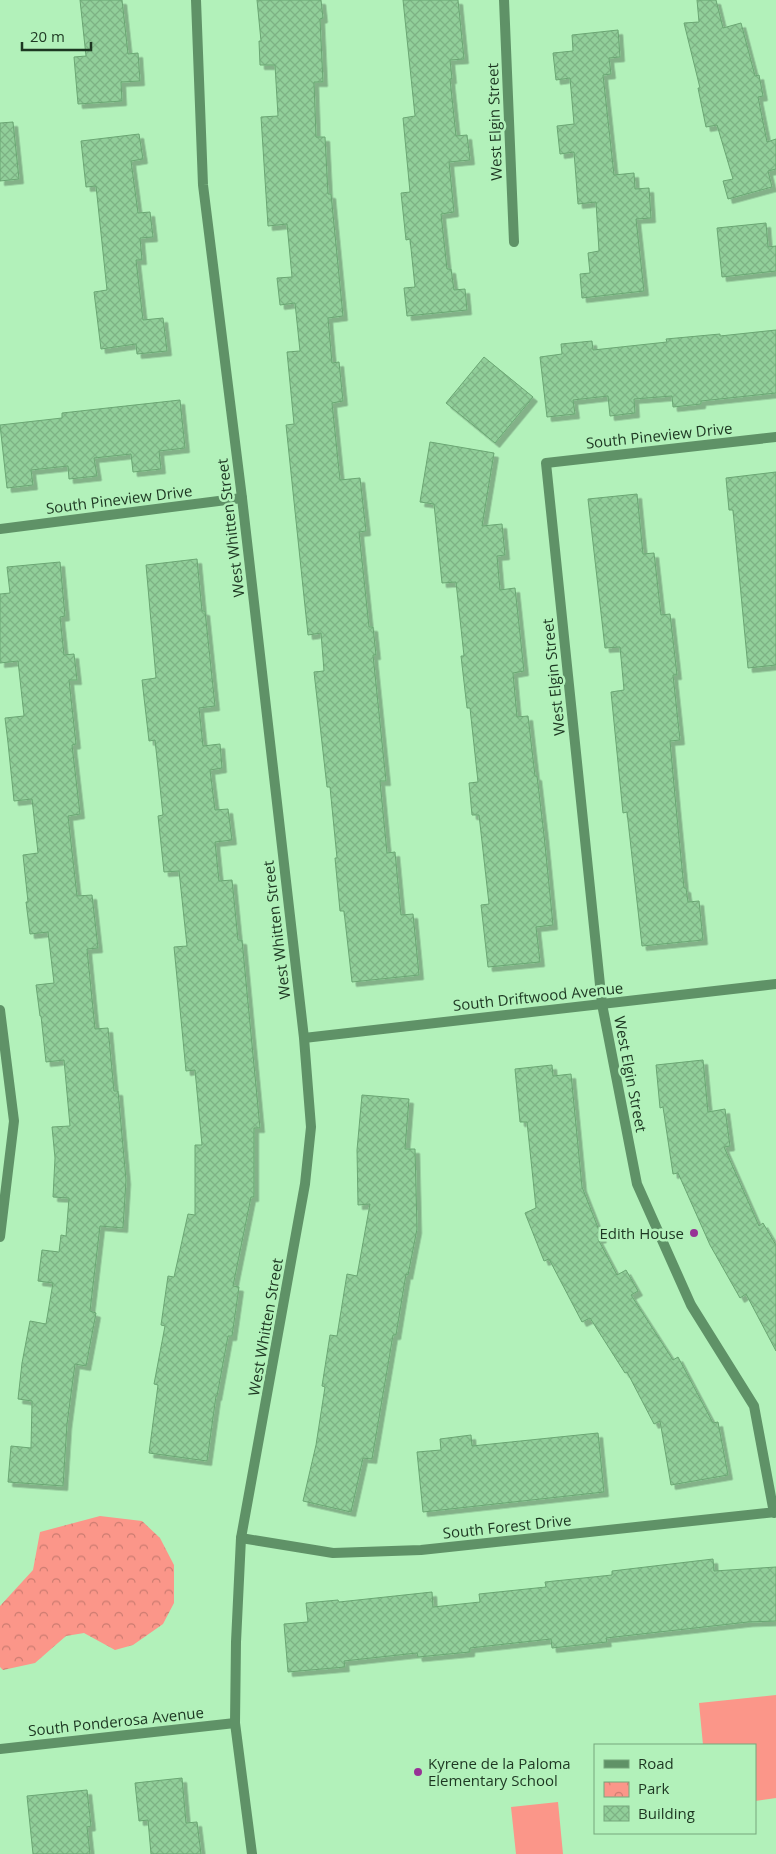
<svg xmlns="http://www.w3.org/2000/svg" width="776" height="1854" font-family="'Open Sans',sans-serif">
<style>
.green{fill:#fb9689}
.park{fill:url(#park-crowns)}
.building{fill:url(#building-cross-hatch);stroke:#6aa673;filter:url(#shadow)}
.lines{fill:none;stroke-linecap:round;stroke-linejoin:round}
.minor{stroke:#5f9267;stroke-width:10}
.tertiary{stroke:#5f9267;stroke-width:10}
.poi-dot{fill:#973296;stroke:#b2f1ba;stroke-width:2}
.labels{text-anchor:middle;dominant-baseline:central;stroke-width:5;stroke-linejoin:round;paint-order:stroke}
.street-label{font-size:15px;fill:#1d3722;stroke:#b2f1ba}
.poi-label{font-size:15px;fill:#1d3722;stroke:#b2f1ba;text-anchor:end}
</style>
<defs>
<pattern id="park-crowns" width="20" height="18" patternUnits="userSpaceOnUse" patternTransform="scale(1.25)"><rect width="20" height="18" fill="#fb9689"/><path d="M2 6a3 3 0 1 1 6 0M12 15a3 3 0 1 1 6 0" fill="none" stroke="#cb7b70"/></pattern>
<pattern id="building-cross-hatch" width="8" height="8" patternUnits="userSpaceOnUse" patternTransform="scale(1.25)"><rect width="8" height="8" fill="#91cf9a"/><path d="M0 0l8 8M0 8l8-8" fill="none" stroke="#7db284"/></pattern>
<filter id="shadow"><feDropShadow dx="4.5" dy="4.5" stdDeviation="0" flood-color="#0004"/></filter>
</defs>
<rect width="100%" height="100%" fill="#b2f1ba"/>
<!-- green -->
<path class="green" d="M776,1695V1798L755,1801V1745H703L699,1703Z
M558,1802L563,1854H516L511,1807Z"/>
<!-- park -->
<path class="park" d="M100,1516L142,1521L160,1538L174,1565V1603L163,1624L133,1645L115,1650L84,1633L66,1636L35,1663L3,1670L0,1667V1606L33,1570L40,1532Z"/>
<!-- building -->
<path class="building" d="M80,0H122L128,54L138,53L140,81L121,82L122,101L78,104L74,57L86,56Z
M257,0H321L323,18L320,19L323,82H314L316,137H325L328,194H331L343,316L328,318L332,363L339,362L343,401L332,403L340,480L360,478L366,531L359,532L369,627H373L376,655H373L386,781H380L387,853L395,852L401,915L413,914L419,975L352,982L344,911H340L335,858H337L330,787H327L314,672L324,671L321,633L308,635L286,425L294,424L287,352L300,351L295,303L280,305L277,278L292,277L287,224L268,226L261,117L278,116L275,65H260L259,41H261Z
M403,0H458L464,59L450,60L452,79H450L456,136L467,135L470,160L449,162L454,212L441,214L447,269H451L454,290L465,289L467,310L407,316L404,288L415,287L410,239L406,240L401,193L410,192L403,118L415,116Z
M697,0H716L723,28L741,23L755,76L759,75L763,96L758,97L767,142L776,139V169L768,171L772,187L728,199L723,181L733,179L717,125L706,127L698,88H700L684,23L699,22Z
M618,30L620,57L609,58L611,74L603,75L614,175L634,173L635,189L649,188L651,218L636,219L644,291L582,298L580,274L590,273L588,253L599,251L596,202L578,204L574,152L560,154L557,126L574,124L570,78L556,80L553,53L573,51L572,35Z
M13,122L19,179L0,181V123Z
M139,134L143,159L131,161L138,213L150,212L153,237L140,238L142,260H136L143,320L163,318L167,351L137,354L136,344L101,349L94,292L107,290L96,186L86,187L81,141Z
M766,223L768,247L776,246V271L722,277L717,228Z
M776,330V393L701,401V404L673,407L672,396L634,399L635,413L610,416L608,396L573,400L575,414L547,417L540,357L562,354L561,344L592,341L593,350L667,342L666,339L720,334V336Z
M484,357L533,397L495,443L446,403Z
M180,400L185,448L159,451L161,469L133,472L131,454L94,458L97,476L69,479L68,466L31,470L33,485L7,488L0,425L62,418V413Z
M430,442L494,453L482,526L502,524L505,555L497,556L500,590L515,588L524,671L513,673L517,717L528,716L535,776H537L544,835L553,925L536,927L540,962L488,967L481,905L489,904L479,815H472L469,783L478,782L470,708H467L461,656H464L456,582L442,583L434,504L420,502Z
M776,472V665L748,668L733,510H729L726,478Z
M637,494L643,554L654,553L661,615L670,614L677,675H673L680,740L670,741L676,807L684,888H686L688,902L699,901L703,940L642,946L627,812L623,813L611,692L624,690L620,647L605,648L588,499Z
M197,559L202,611H205L215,706L199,708L203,746L220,744L222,768L210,770L215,810L228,809L232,840L215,842L219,881L232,880L238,940H242L260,1128H254V1197H251L233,1286L239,1287L232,1336H228L217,1396H216L207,1461L149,1453L158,1385L154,1384L165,1326L161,1325L168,1276L174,1277L188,1214L195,1215V1145H202L195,1070L186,1071L174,947L187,946L179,871L164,872L158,816L163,815L155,740L149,741L142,680L156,678L146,565Z
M60,562L65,616L60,617L64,655L74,654L77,680H69L76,744L72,745L80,814L68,816L77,896L92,895L98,948L87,949L95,1029L108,1028L114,1091H118L126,1180L123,1228L100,1226L90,1311L96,1313L86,1366L75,1364L67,1424L63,1486L8,1482L11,1446L31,1448L32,1401L18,1399L22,1363L30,1321L46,1324L53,1283L38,1281L42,1250L59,1252L61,1235L66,1236L69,1198L53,1197L55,1158L52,1127L70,1126L64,1060L46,1062L41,1016H40L36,985L54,983L48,932L30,934L26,902H28L23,855L38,853L32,799L14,801L8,743L5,718L24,716L18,661L0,663V594L10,593L7,567Z
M703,1060L708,1112L725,1109L730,1146L724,1147L759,1226L763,1223L776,1245V1351L746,1294L740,1298L710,1245L678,1173L673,1174L663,1107L660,1108L656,1065Z
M552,1065L553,1076L571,1074L582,1187L602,1238L598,1239L617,1275L626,1270L638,1291L631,1295L673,1360L678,1357L713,1423L718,1422L728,1475L671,1485L660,1421L654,1424L627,1372L625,1373L590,1318L582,1322L549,1259L544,1261L525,1213L536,1208L527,1122H520L515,1069Z
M362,1095L409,1099L405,1149H415L417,1229L408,1275L406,1274L396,1335H393L372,1459L363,1458L351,1512L303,1501L316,1445L325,1387L322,1386L330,1335L337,1336L347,1274L357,1276L370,1204L358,1205L357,1150Z
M598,1433L604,1492L423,1512L417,1452L441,1450L440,1439L471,1435L472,1446Z
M713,1559L714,1571L776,1567V1621L748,1622L606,1638L607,1642L552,1648L551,1639L470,1648V1652L418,1657L417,1653L344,1661L345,1667L288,1672L284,1624L308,1622L306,1603L338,1600L339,1602L432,1592L433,1607L480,1602L479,1594L546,1587L545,1582L612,1575V1571Z
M182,1778L186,1823L197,1822L201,1854H151L148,1820L139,1821L135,1783Z
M87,1790L91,1826L87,1827L90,1854H33L27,1796Z"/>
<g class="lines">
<!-- minor -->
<path class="minor" d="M504,0L514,242
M0,529L242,498
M0,1010L14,1121L0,1237
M774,1513L754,1406L691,1305L637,1184L602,1004L546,463L776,437
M241,1538L333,1553L421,1550L776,1512
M0,1749L235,1723"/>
<!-- tertiary -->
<path class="tertiary" d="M196,0L203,185L242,498L304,1038L311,1127L305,1184L241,1538L236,1642L235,1723L252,1854
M304,1038L776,984"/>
</g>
<!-- markers -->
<g class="poi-dot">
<circle cx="694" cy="1233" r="5"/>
<circle cx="418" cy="1772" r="5"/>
</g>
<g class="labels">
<!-- street labels -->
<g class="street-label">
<text transform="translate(494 122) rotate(-92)">West Elgin Street</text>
<text transform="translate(659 435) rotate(-6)">South Pineview Drive</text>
<text transform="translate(119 499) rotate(-7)">South Pineview Drive</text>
<text transform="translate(230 528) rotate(-97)">West Whitten Street</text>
<text transform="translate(553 677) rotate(-96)">West Elgin Street</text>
<text transform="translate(276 930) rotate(-97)">West Whitten Street</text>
<text transform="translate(538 996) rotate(-6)">South Driftwood Avenue</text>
<text transform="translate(631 1074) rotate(79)">West Elgin Street</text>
<text transform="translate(265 1327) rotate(-80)">West Whitten Street</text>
<text transform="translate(507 1526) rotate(-6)">South Forest Drive</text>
<text transform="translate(116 1721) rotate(-6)">South Ponderosa Avenue</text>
</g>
<!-- poi labels -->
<g class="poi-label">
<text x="684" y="1233">Edith House</text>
<text x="428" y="1763" text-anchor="start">Kyrene de la Paloma<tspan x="428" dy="17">Elementary School</tspan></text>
</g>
</g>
<!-- legend -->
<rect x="594" y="1744" width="162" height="90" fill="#b2f1ba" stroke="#76a77d"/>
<rect x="604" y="1760" width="25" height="8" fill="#5f9267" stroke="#76a77d"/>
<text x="638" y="1769" font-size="15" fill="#1d3722">Road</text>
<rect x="604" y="1782" width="25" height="15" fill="url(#park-crowns)" stroke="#76a77d"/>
<text x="638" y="1794" font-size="15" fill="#1d3722">Park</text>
<rect x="604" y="1806" width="25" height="15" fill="url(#building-cross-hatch)" stroke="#76a77d"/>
<text x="638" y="1819" font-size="15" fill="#1d3722">Building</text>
<!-- scale -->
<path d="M22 42v8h69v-8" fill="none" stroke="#1d3722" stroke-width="2.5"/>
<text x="30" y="42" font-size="15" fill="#1d3722" stroke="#b2f1ba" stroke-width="4" paint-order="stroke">20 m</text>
</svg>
